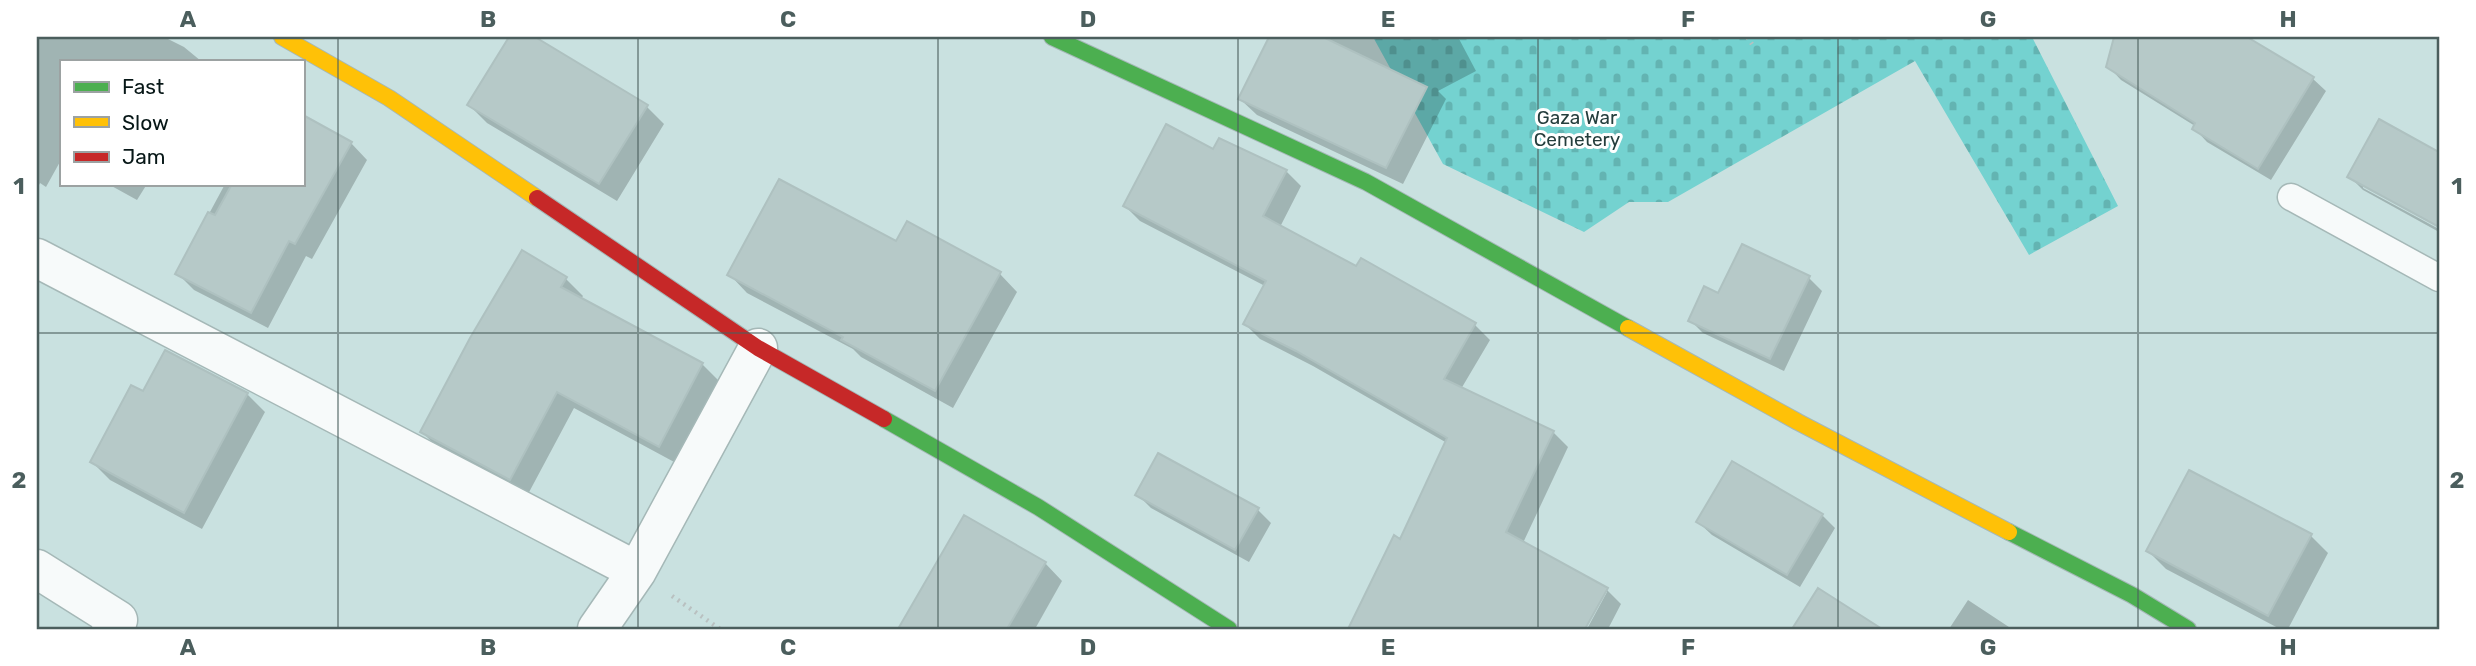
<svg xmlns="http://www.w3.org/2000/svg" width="2476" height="666" font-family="Rubik,sans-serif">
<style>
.cemetery{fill:url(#cemetery-stones)}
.shadow{fill:#0003}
.building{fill:#b6c9c8;stroke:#aec1c0;stroke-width:2}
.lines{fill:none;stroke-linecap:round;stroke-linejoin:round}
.lane-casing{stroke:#a5b8b7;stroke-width:29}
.street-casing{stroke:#a5b8b7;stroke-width:41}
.fast-casing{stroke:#a5b8b7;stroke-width:18}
.slow-casing{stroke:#a5b8b7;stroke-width:18}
.jam-casing{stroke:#a5b8b7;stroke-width:18}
.path{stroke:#b9c0c0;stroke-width:4.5;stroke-dasharray:2 5;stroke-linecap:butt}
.lane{stroke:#f7fafa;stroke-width:26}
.street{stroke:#f7fafa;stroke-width:38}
.fast{stroke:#4caf50;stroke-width:16}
.slow{stroke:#ffc107;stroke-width:16}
.jam{stroke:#c62828;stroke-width:16}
.grid{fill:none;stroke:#4b5e5d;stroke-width:2;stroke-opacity:0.55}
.labels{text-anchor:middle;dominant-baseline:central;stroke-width:6;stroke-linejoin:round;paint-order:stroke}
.park-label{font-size:19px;fill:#253e3d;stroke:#fff}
.neatline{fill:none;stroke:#4b5e5d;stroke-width:2.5}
.grid-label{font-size:23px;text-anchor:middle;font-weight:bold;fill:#4b5e5d}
</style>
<defs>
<pattern id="cemetery-stones" width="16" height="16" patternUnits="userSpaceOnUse" patternTransform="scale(1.75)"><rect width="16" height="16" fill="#74d2d0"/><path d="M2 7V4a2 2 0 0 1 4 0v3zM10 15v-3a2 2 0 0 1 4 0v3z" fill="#63b4b2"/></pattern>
</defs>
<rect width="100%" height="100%" fill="#c9e1e0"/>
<!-- cemetery -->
<path class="cemetery" d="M1373,37H2032L2118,206L2029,255L1915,61L1668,202H1629L1584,232L1443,164Z"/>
<!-- shadow -->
<path class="shadow" d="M37,37H164L184,47L201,61H61V160L46,187L40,183L37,189Z
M511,37H531L646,106L664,124L617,201L487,123L469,105Z
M1271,37H1458L1476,71L1438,91L1446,99L1403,184L1257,115L1240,99Z
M2123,37H2244L2312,78L2326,91L2271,180L2207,142L2194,128L2195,126L2121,80L2108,66L2114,42Z
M303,117L351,143L367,160L312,259L306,256L268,328L194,290L177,273L224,186L221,184H303Z
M2380,121L2439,154V225L2363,184V188L2439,229V232L2363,190L2350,177Z
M1214,151L1286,171L1301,186L1280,227L1357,268L1362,260L1475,325L1490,340L1461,389L1553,432L1568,447L1523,543L1606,589L1621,604L1608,629H1587L1607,592H1603L1583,629H1348L1394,538L1401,541L1447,443L1313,366L1260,339L1245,324L1265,286L1140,221L1125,206Z
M108,184H147L137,200Z
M897,243L1000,274L1017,292L953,408L861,357L853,349L747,293L730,275Z
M1809,278L1822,291L1784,371L1703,333L1690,320L1719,295Z
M566,279L583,296L580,300L702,364L719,381L676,463L574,408L527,496L439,449L422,432Z
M144,394H247L265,412L202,529L110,480L92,462Z
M1137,494L1258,510L1271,523L1249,562L1151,508Z
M1822,515L1835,528L1800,587L1712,535L1698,522Z
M965,517L1045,563L1062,581L1035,629H900Z
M2311,536L2328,553L2288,629H2280L2166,569L2148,551Z
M1968,600L2012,629H1949Z"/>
<!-- building -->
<path class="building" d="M509,37H535L648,105L599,184L467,105Z
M1269,37H1323L1427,87L1386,168L1238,99Z
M2114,37H2247L2314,77L2258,169L2192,129L2195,123L2106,67Z
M303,115L352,142L295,244L289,241L251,313L175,274L208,212L215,215L232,184H303Z
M2379,119L2439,152V227L2347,177Z
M1166,124L1213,149L1219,138L1287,170L1263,216L1356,266L1361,258L1476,323L1444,379L1554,431L1506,532L1608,588L1585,629H1348L1394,535L1400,539L1447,438L1296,351L1243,324L1266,281L1123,206Z
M779,179L896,241L907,221L1001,272L935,391L841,340L843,337L727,275Z
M1742,244L1810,276L1770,359L1688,321L1704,286L1718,293Z
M522,250L567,277L561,287L703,363L659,447L557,392L510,480L420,432L470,338Z
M165,350L248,393L184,513L90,462L131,385L143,391Z
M1158,453L1259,508L1235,550L1135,495Z
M1732,461L1823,514L1787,575L1696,522Z
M2189,470L2312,534L2268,616L2146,551Z
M964,515L1046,562L1007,629H898Z
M1818,588L1882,629H1792Z"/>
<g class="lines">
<defs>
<path id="lane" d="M2291,197L2439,278"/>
<path id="street" d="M37,258L637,571
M37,569L118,620L111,629
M597,629L637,571L758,348"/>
<path id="fast" d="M1052,37L1366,182L1628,328
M884,419L1038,507L1229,629
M2009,532L2132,595L2188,629"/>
<path id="slow" d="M282,37L389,98L537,198
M1628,328L1798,422L2009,532"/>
<path id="jam" d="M537,198L758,348L884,419"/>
</defs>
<!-- lane casing -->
<use href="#lane" class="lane-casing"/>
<!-- street casing -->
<use href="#street" class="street-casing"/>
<!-- fast casing -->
<use href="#fast" class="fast-casing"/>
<!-- slow casing -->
<use href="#slow" class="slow-casing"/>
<!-- jam casing -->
<use href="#jam" class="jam-casing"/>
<!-- path -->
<path class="path" d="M1747,37L1752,44
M672,596L720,629"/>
<!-- lane -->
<use href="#lane" class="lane"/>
<!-- street -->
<use href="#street" class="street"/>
<!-- fast -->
<use href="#fast" class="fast"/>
<!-- slow -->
<use href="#slow" class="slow"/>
<!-- jam -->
<use href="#jam" class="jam"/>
</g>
<!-- grid -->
<path class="grid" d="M338,37V629M638,37V629M938,37V629M1238,37V629M1538,37V629M1838,37V629M2138,37V629M37,333H2439"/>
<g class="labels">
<!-- park labels -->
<g class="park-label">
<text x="1577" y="117">Gaza War<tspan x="1577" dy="22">Cemetery</tspan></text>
</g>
</g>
<!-- border -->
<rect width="2476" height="666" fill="none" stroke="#ffffff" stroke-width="77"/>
<!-- legend -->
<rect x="60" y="60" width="245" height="126" fill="#ffffff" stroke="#9ca2a2" stroke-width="2"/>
<rect x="74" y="82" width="35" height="10" fill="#4caf50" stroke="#9ca2a2" stroke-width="2"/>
<text x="122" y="94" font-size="21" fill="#071717">Fast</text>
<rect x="74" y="117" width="35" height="10" fill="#ffc107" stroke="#9ca2a2" stroke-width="2"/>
<text x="122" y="130" font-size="21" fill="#071717">Slow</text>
<rect x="74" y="152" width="35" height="10" fill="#c62828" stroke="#9ca2a2" stroke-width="2"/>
<text x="122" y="164" font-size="21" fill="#071717">Jam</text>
<rect x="38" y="38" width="2400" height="590" class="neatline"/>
<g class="grid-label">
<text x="188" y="27">A</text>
<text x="488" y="27">B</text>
<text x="788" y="27">C</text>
<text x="1088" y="27">D</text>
<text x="1388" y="27">E</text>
<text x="1688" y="27">F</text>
<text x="1988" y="27">G</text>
<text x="2288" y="27">H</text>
<text x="19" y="194">1</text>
<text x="2457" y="194">1</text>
<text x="19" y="488">2</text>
<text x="2457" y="488">2</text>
<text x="188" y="655">A</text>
<text x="488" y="655">B</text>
<text x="788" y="655">C</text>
<text x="1088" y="655">D</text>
<text x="1388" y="655">E</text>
<text x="1688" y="655">F</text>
<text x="1988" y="655">G</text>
<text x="2288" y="655">H</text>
</g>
</svg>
